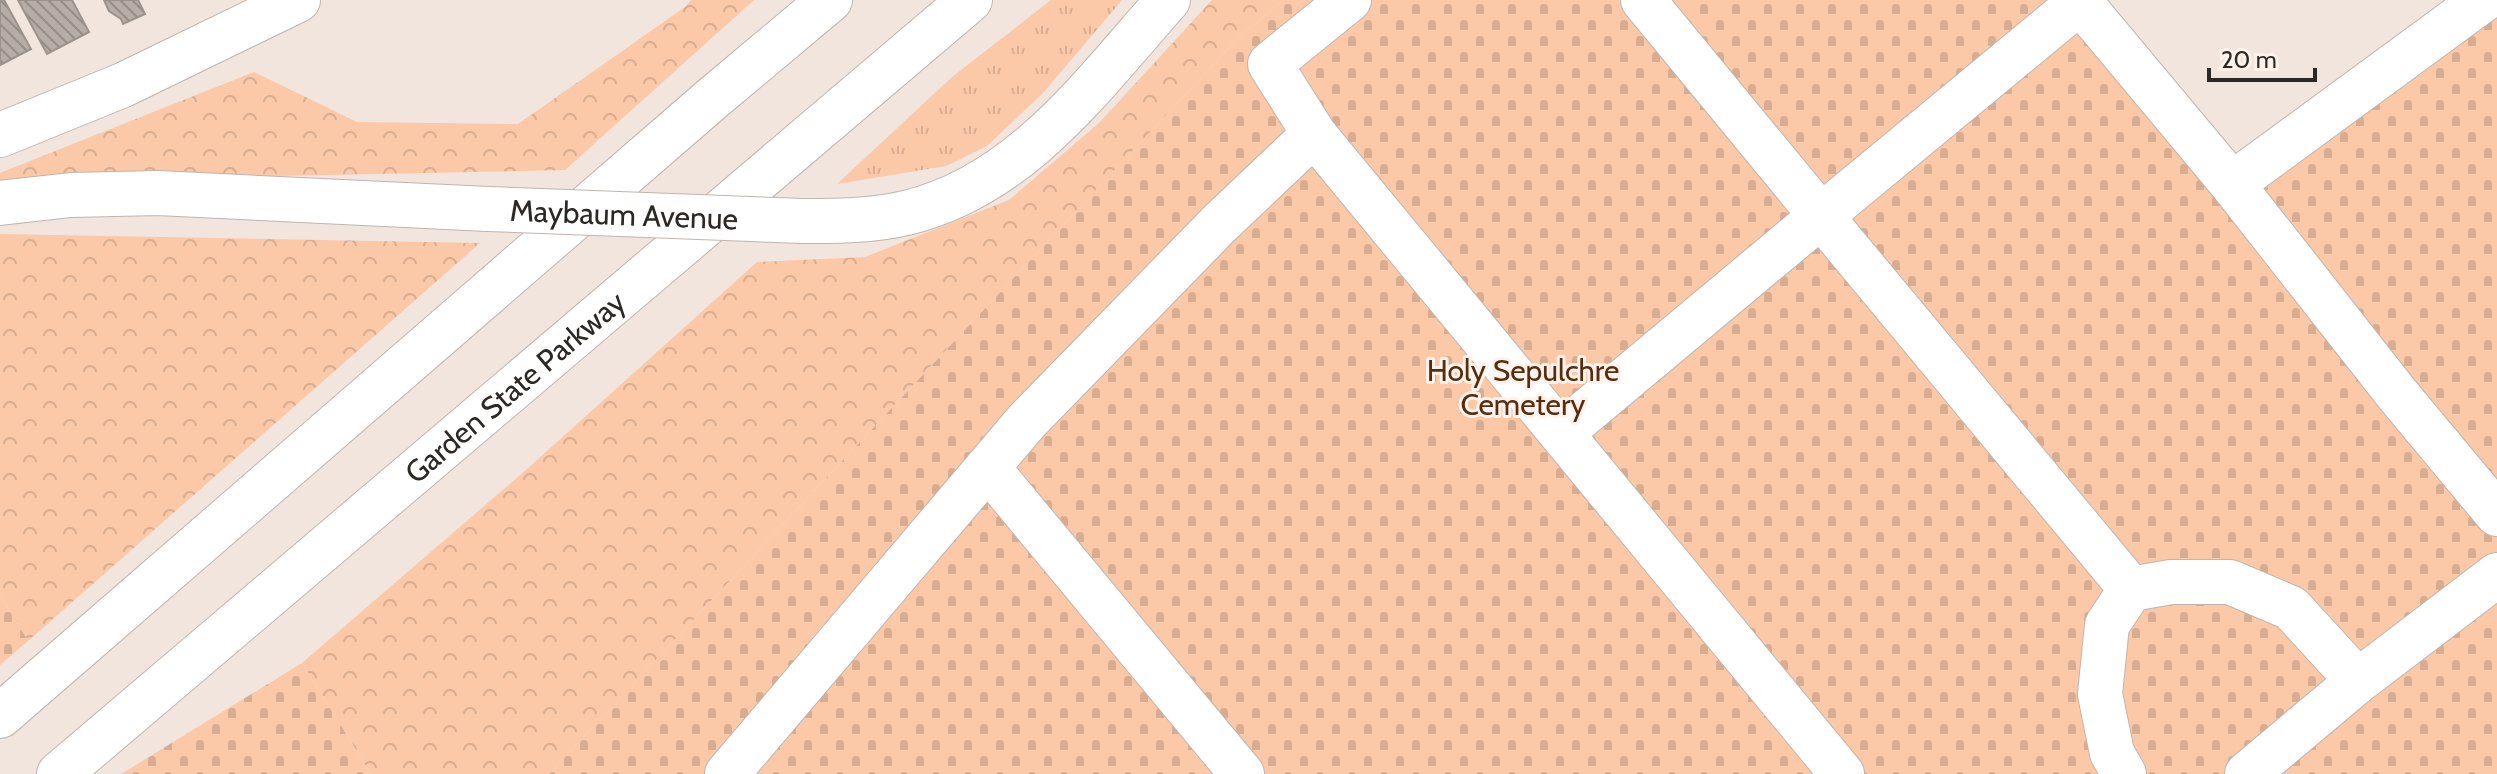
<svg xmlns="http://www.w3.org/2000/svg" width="2497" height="774" font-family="Cabin,sans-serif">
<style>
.grass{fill:url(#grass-tufts)}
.forest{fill:url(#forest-crowns)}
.cemetery{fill:url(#cemetery-stones)}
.building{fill:url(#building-back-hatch);stroke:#9c928b;stroke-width:2}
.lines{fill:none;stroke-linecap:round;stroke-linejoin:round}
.minor-casing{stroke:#c0b5ae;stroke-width:46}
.major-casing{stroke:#c0b5ae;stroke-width:46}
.highway-casing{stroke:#c0b5ae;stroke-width:46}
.minor{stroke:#fff;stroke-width:44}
.major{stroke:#fff;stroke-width:44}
.highway{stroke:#fff;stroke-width:44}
.major-bridge-casing{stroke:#c0b5ae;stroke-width:46;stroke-linecap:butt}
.major-bridge{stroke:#fff;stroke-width:44}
.labels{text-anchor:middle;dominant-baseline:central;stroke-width:6;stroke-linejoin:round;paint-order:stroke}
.street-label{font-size:30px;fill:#2c2825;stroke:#fef2eb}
.park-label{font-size:30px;fill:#562d0f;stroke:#fef2eb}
</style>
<defs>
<pattern id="grass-tufts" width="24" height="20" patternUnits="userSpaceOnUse" patternTransform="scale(2)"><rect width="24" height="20" fill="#fbc8a8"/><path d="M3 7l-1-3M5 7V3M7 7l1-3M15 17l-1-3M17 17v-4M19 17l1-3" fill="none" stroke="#d7ac90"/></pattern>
<pattern id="forest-crowns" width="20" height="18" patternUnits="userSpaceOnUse" patternTransform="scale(2)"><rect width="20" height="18" fill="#fbc8a8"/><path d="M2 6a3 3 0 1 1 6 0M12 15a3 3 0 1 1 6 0" fill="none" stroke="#d7ac90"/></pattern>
<pattern id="cemetery-stones" width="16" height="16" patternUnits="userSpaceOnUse" patternTransform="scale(2)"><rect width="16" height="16" fill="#fbc8a8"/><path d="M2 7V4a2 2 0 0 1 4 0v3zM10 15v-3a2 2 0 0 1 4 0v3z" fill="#d7ac90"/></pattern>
<pattern id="building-back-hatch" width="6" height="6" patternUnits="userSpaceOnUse" patternTransform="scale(2)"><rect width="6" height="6" fill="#b8ada6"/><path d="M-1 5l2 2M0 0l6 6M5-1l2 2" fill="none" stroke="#968d87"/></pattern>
</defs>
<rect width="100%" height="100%" fill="#f1e5de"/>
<!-- grass -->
<path class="grass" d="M1051,0H1122L1043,93L987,146L946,166L837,184L952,77Z"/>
<!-- forest -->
<path class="forest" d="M691,0H754L565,170L0,182V173L254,72L357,122L518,124L685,7Z
M1212,0H1284L1242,34L549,774H371L302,663L527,469L757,262L865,257L1009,200L1099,123Z
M0,234L480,243L28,641L0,595Z"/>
<!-- cemetery -->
<path class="cemetery" d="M1284,0H2103L2236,160L2497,0V774H549L1242,34Z
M0,595L28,641L0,665Z
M302,663L371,774H121Z"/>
<!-- building -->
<path class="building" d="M0,0H4L31,49L0,65Z
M18,0H72L89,32L47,54Z
M104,0H138L145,14L123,24L121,19L109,11Z"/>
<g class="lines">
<defs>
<path id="minor" d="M1349,0L1270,64L1314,134L1842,774
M1643,0L1821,216L2080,2L2079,0
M2080,2L2232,184L2397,394L2497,514
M2232,184L2483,0
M1561,433L1821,216L2131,589L2171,582H2230L2291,608L2358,681
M988,468L1242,774
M727,774L1026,422L1218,225L1314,134
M2124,774L2112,753L2100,694L2107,625L2131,589
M2247,774L2358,681L2497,575"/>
<path id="major" d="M0,135L123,85L298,0
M0,203L71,195L158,193L488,209
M802,221C837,221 872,221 906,213C1021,186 1093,84 1168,0"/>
<g id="highway">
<path d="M0,716L713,98L830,0"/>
<path id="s1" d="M59,774L970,0"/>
</g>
</defs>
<!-- minor casing -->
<use href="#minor" class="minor-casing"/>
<!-- major casing -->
<use href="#major" class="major-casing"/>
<!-- highway casing -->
<use href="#highway" class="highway-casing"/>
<!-- minor -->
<use href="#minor" class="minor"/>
<!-- major -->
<use href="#major" class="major"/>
<!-- highway -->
<use href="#highway" class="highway"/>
<defs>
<g id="major-bridge">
<path id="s2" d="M488,209L802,221"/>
</g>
</defs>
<!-- major-bridge casing -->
<use href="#major-bridge" class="major-bridge-casing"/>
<!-- major-bridge -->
<use href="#major-bridge" class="major-bridge"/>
</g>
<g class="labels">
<!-- street labels -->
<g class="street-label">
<text stroke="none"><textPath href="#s2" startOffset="136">Maybaum Avenue</textPath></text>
<text stroke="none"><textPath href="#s1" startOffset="598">Garden State Parkway</textPath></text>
</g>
<!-- park labels -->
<g class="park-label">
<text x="1523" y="370">Holy Sepulchre<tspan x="1523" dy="34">Cemetery</tspan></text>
</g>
</g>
<!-- scale -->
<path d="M2209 68v12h106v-12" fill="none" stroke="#2c2825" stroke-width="4"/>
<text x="2221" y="68" font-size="24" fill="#2c2825" stroke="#fef2eb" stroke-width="6" paint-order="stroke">20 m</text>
</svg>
